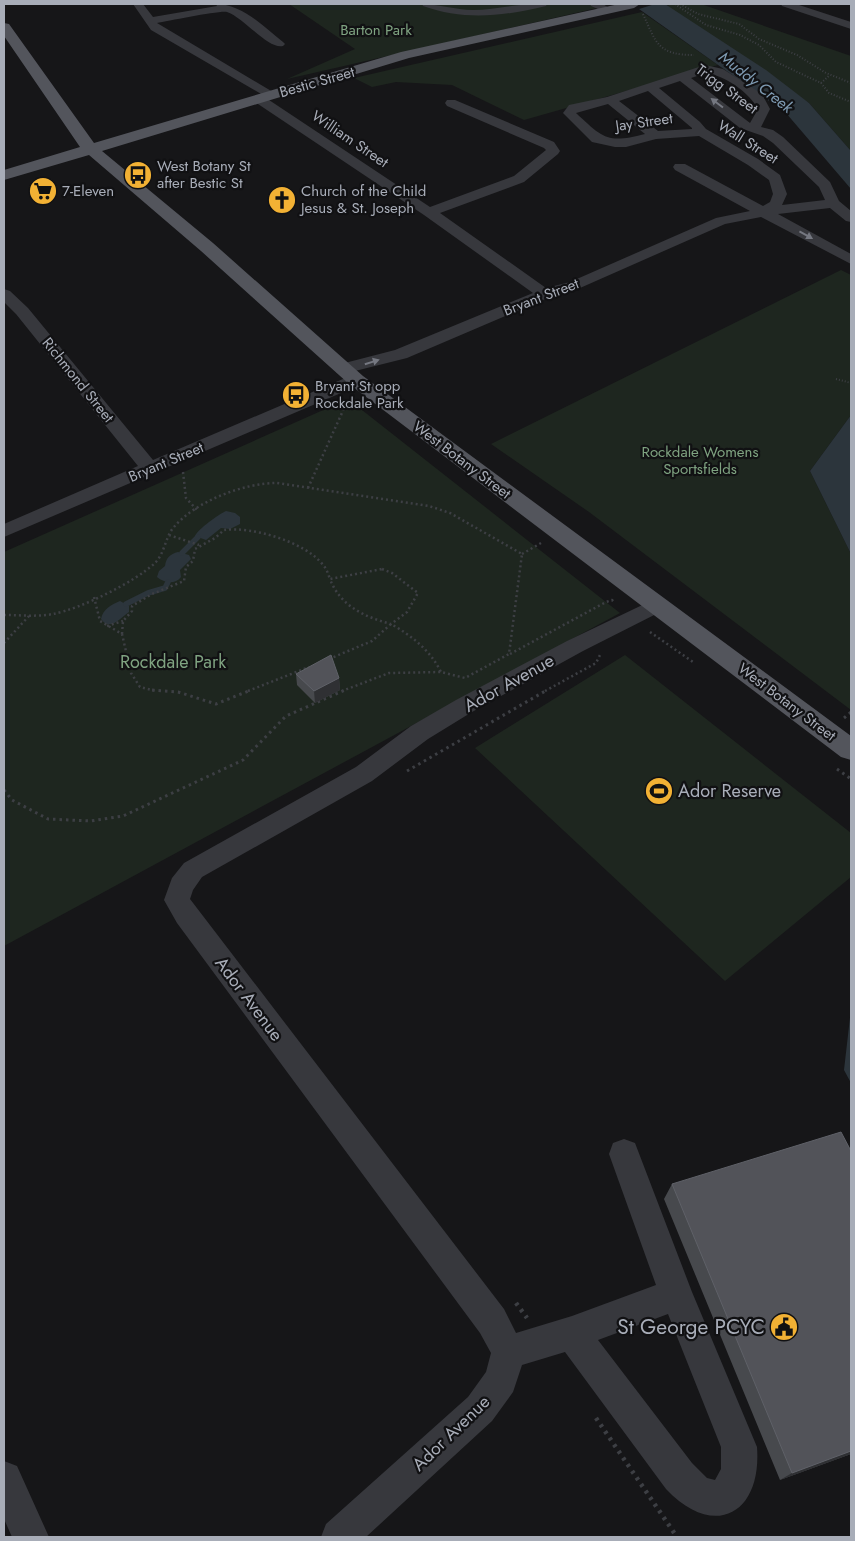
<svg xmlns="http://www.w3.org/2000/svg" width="855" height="1541" font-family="Jost,sans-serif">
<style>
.green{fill:#1e261f}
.water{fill:#2c353c}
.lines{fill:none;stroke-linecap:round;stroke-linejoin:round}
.stream{stroke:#2c353c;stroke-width:5.5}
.path-far3{stroke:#3d3f44;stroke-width:2;stroke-dasharray:1 2;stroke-linecap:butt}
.path-far2{stroke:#3d3f44;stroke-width:2.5;stroke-dasharray:2 3;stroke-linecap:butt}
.path-far1{stroke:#3d3f44;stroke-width:3;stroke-dasharray:2.5 4;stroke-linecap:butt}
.path{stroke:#3d3f44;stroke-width:4.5;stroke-dasharray:3 5;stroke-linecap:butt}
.minor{fill:#37383d;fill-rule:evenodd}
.major{fill:#53555c;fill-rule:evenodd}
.wall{fill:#47494d}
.shaded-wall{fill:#2f3033}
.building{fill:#525359;stroke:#5f6168}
.oneway{fill:#757881}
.labels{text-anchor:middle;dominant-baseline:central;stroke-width:4.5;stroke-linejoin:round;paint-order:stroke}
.far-park-label{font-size:15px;fill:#7fa381;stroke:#111113}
.far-street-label{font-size:15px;fill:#a8adb8;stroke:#111113}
.far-poi-label{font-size:15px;fill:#a8adb8;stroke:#111113;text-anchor:start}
.far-water-label{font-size:16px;font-style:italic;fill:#7f9bb3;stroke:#111113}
.park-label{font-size:18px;fill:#7fa381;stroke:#111113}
.street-label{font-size:18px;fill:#a8adb8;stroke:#111113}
.poi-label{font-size:18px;fill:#a8adb8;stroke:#111113;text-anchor:start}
.near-poi-label{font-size:21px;fill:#a8adb8;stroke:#111113;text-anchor:end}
</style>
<rect width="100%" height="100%" fill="#161618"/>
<!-- green -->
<path class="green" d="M289,4H601L606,6L287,79L355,49Z
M672,4H701L851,56V151L809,103L667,6Z
M642,12L718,65L524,120L452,85L396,82L372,87L354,78Z
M841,270L851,275V415L810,471L851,554V710L589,512L491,444Z
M348,399L620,613L4,946V552Z
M625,655L851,833V877L725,981L475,748Z"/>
<!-- water -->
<path class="water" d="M655,4H665L766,70L809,103L851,151V189L786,113L639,9Z
M851,415V554L810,471Z
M226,511L235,513L240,517V524L230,529L221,528L206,540L195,536C198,529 219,514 226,511Z
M178,552L189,555L191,559L180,570L181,577C175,585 164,583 157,577L159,571L165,566C166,558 170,554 178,552Z
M120,601L129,606V612C120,618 110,632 101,619C103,609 111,605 120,601Z
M851,1009V1083L844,1070Z"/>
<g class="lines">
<!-- stream -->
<path class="stream" d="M182,553L198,537
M126,604L148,593L165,588L168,582"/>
<!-- path-far3 -->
<path class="path-far3" d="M675,4L706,25L740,35L759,45L776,62L821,83L829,93L851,102
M680,4L698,14L739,24L759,39L797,55L826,73L851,83
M643,14C656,42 657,55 694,55
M821,83L830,75
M836,379L851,383"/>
<!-- path-far2 -->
<path class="path-far2" d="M183,472L186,498L197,510
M308,488L346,404
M169,535L199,545
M522,554L541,543
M382,569L392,573L418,593L407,612L391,624C365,617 340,606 330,579Z
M94,597L100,621L122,634L131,673L140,687L156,691
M4,615C20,615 37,617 53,614C80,609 135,582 155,563C165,553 165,537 174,527C196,501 244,483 277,483L429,506L450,513L522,554L509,654L465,678L441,672L389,673L342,691
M107,626L123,621
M650,632L693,662
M122,634L123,621L132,611V606L152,594L184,581L186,567L193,561L195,549L215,538L224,530C251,526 306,542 323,565C327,569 328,574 330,579
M4,643L29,616
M510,654L606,602L612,600L614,602
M329,659L372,641L391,624C412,636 430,650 441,672
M248,691L309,667
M545,691L596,663L600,655"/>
<!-- path-far1 -->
<path class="path-far1" d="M152,690L178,692L216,704L251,690
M844,718L851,712
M837,769L851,779
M407,771L547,690
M4,790L12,800L48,819L91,821L123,816L243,760L286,716L345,690"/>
<!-- path -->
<path class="path" d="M516,1303L527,1318
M596,1418L677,1537"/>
<!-- minor -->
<path class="minor" d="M133,4H143L153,17L217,6L216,4C242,4 263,26 283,42L285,44L283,46C269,50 243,17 227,12C221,10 168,21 157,23L278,95L276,98H268L151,30Z
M422,4C439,4 455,10 473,10C498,10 522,2 547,4L546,6C505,16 464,21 423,6Z
M590,4H603L612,10L607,13L591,6Z
M781,4H796L851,22V29L782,6Z
M705,65L723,69L762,94L770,109L761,127L773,130L783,137L830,182L839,201L851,211V222L846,221L830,208L778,214L851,254V264L761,217L725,224L580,288L550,297L407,358L343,374L337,373L335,369L337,365L395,350L533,293L424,215L255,102L253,99L255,96H263L430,207L514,176L546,150L544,148L447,106L445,103L447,100H455L554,142L560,151L558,154L524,182L440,213L546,288L570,282L716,218L750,211L675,170L673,167L675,164H685L763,206L770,202L773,194L769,180L748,165L699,136L656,139L626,147H615L592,142L563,113L569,105L607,97ZM706,73C724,75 750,93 758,109L750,123L691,78ZM680,81L740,128L763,136L773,143L819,187L825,200L782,205L787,194L780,175L758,159L706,129L700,122L659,88ZM648,91L692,128V129L658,131L619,101ZM608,104L645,134C607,144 603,138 576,113Z
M4,289L10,291L28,308L153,460L350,376H362L365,380L362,384L4,537V524L138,466L16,314L4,302Z
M657,598L664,600L667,605L664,610L583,651L472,712L428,739L372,781L202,877L193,890L190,899L504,1309L516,1333L572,1316L656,1285L609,1154L613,1143L624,1139L635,1143L692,1292L757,1447C762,1514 714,1540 666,1489L565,1352L522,1365L513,1392L492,1421L366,1537H321L326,1524L468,1397L486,1372L491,1353L480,1333L177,923L164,900L172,878L184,863L356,767L411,726L456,700L567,641ZM668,1314L721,1447V1469L715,1480L707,1478L692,1463L598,1340Z
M4,1461L17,1466L49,1537H12L4,1519Z"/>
<!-- major -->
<path class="major" d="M619,4H640L634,8L409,58L102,151L213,243L363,376L851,736V760L841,757L349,384L201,251L89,155L4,180V170L80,147L4,36V23L9,24L94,143L401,52Z"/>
</g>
<!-- wall -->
<path class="wall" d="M296,674L339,678L340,690L315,703L297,685Z
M851,1151V1454L780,1480L664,1199L672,1184Z"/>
<!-- shaded-wall -->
<path class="shaded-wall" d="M339,678L340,690L315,703L314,691Z
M851,1451V1454L780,1480L792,1473Z"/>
<!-- building -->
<path class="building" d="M331,655L339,678L314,691L296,674Z
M841,1132L851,1151V1451L792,1473L672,1184Z"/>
<!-- one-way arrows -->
<defs><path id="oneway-solid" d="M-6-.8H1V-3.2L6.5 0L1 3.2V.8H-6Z" transform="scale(1.25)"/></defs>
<g class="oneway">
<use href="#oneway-solid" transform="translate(717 103) rotate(-143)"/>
<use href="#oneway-solid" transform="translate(806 235) rotate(29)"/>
<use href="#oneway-solid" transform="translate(372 362) rotate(-17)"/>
</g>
<!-- icons -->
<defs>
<symbol id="bus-disc" viewBox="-11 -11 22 22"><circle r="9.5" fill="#f2b134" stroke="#111113"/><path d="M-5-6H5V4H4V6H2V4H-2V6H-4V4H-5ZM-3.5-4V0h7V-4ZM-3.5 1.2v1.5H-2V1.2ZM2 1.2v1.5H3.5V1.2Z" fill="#111"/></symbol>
<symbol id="supermarket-disc" viewBox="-11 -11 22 22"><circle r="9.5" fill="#f2b134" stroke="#111113"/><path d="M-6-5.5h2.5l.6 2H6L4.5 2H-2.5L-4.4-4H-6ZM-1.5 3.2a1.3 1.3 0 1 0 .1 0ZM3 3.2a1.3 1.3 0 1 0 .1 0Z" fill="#111"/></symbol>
<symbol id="church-disc" viewBox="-11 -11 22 22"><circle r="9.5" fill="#f2b134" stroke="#111113"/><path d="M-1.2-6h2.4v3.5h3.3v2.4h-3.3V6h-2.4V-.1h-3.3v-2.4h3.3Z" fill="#111"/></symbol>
<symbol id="stadium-disc" viewBox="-11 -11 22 22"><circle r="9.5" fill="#f2b134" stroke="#111113"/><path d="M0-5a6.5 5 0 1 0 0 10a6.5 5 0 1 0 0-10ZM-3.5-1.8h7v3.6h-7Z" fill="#111"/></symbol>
<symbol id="civic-disc" viewBox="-11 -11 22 22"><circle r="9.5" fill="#f2b134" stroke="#111113"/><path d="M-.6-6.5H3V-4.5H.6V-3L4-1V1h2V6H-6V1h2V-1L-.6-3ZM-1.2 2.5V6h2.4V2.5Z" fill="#111"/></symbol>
</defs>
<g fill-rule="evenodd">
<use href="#bus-disc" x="122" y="159" width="32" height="32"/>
<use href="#supermarket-disc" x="27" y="175" width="32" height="32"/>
<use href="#church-disc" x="266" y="184" width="32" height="32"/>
<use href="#bus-disc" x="280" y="379" width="32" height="32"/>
<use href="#stadium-disc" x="643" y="775" width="32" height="32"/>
<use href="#civic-disc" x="768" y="1311" width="32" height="32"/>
</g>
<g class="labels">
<!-- far-park labels -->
<g class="far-park-label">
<text x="376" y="30">Barton Park</text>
<text x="700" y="452">Rockdale Womens<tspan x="700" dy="17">Sportsfields</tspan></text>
</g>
<!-- far-street labels -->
<g class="far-street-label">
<text transform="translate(317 82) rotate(-16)">Bestic Street</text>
<text transform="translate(727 89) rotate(36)">Trigg Street</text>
<text transform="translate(644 122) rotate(-8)">Jay Street</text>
<text transform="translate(350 139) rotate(34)">William Street</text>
<text transform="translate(748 142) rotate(32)">Wall Street</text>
<text transform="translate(541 297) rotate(-21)">Bryant Street</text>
<text transform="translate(78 380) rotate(51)">Richmond Street</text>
<text transform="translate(462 460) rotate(37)">West Botany Street</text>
<text transform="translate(166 462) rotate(-23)">Bryant Street</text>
<text transform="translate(787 702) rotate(37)">West Botany Street</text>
</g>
<!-- far-poi labels -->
<g class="far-poi-label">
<text x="157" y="166">West Botany St<tspan x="157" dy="17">after Bestic St</tspan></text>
<text x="62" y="191">7-Eleven</text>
<text x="301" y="191">Church of the Child<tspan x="301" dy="17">Jesus &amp; St. Joseph</tspan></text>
<text x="315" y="386">Bryant St opp<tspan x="315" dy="17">Rockdale Park</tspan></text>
</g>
<!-- far-water labels -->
<g class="far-water-label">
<text transform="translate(756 82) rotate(38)">Muddy Creek</text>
</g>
<!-- park labels -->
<g class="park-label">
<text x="173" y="662">Rockdale Park</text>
</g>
<!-- street labels -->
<g class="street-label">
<text transform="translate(509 683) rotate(-29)">Ador Avenue</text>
<text transform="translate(249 999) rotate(53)">Ador Avenue</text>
<text transform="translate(451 1433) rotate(-44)">Ador Avenue</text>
</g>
<!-- poi labels -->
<g class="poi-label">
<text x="678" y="791">Ador Reserve</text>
</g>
<!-- near-poi labels -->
<g class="near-poi-label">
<text x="765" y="1327">St George PCYC</text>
</g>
</g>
<!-- border -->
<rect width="855" height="1541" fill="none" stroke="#a8adb8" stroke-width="10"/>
</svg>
